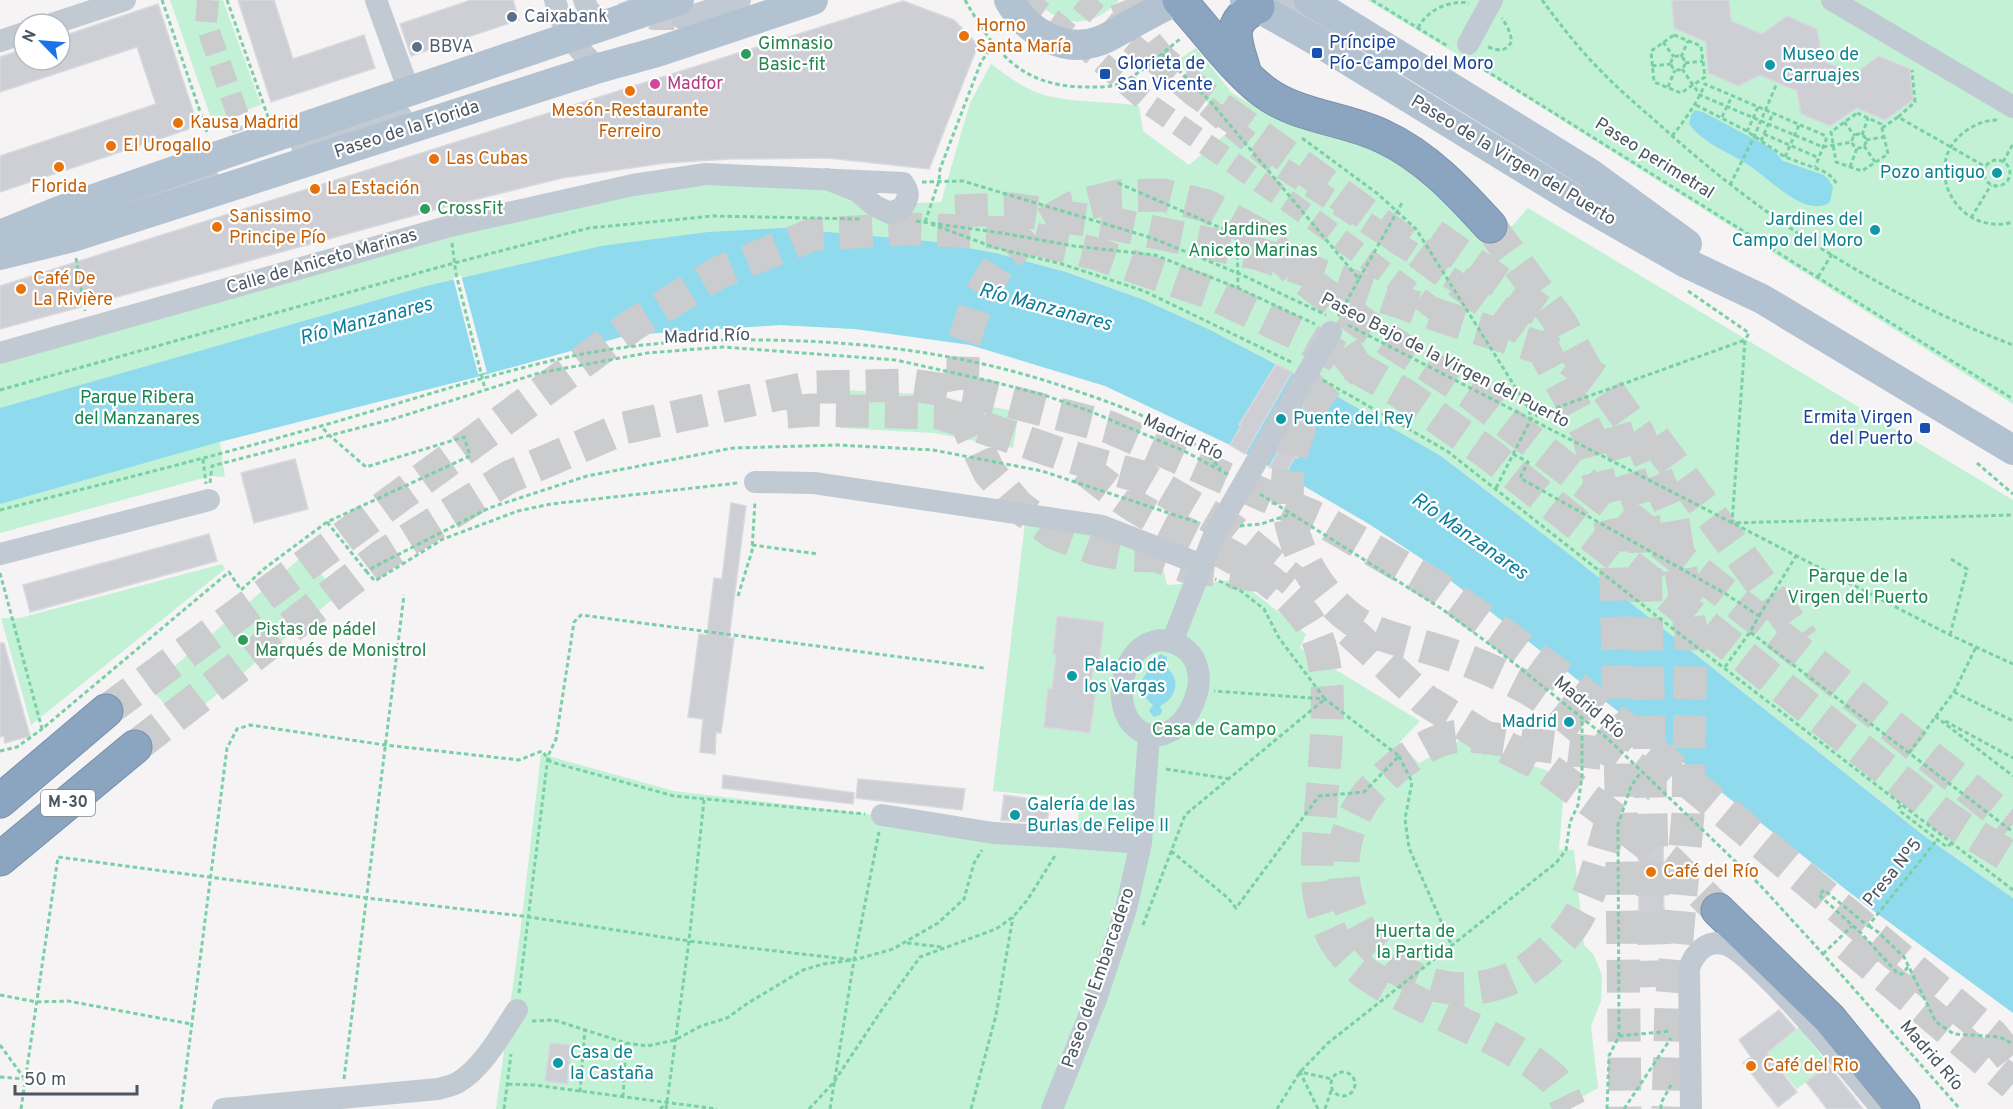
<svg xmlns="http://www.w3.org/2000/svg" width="2013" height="1109" font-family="Overpass,sans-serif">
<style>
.green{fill:#c3f1d5}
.water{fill:#90daee}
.pier{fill:#f5f3f3}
.building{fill:#cdcfd5;stroke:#d7d9de;stroke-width:1.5}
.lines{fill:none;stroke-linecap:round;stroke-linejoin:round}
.minor-tunnel{stroke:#caccce;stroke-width:22;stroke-dasharray:22 11;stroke-linecap:butt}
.highway-tunnel{stroke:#caccce;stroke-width:33;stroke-dasharray:33 16;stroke-linecap:butt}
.highway-casing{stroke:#7690ad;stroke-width:35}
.path{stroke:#7ad0a6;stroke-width:3;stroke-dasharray:4.5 3;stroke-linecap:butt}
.minor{stroke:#c1cad2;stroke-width:22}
.major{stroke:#b3c2d1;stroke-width:30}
.highway{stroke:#8ba5c1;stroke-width:33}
.service-dot{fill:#5c6f8a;stroke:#fff;stroke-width:2}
.food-dot{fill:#e8710a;stroke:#fff;stroke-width:2}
.transit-dot{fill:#1a4fb4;stroke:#fff;stroke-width:2}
.leisure-dot{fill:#2e9e5b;stroke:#fff;stroke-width:2}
.culture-dot{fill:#0f9aa8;stroke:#fff;stroke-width:2}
.hotel-dot{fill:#d1479c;stroke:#fff;stroke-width:2}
.labels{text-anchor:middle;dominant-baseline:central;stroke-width:4.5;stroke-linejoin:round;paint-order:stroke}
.shield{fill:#fff;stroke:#808990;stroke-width:1.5}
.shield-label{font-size:16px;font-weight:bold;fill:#4a5661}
.service-label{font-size:18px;fill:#4e5e75;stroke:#fff;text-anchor:start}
.food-label{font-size:18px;fill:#c56008;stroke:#fff;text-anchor:start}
.transit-label{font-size:18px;fill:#164399;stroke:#fff;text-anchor:start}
.leisure-label{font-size:18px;fill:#27864d;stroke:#fff;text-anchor:start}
.culture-label{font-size:18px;fill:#0d838f;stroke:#fff;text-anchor:start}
.hotel-label{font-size:18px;fill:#b23c85;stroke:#fff;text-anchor:start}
.street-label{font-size:18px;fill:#4a5661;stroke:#fff}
.park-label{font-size:18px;fill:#17864f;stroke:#fff}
.water-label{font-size:20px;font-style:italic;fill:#0c7c9b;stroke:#fff}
</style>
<rect width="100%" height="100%" fill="#f5f3f3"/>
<!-- green -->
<path class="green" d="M170,0H223L261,105L212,121Z
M1036,0H1119C1094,29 1060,28 1036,0Z
M1367,0H2013V404L1460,56Z
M1196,48L1232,93L1268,114L1363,145L1398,163L1435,189L1456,209L1484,246L1513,225L1528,208L2013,500V898L1923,835L1573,557L1441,456L1276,364L1142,299L1066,272L996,253L928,242L900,335L855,329L780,325L628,335L220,442L225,477L211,476L0,533V359L440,235L674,188L733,183L834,189L865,210L917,203L941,202L970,103L991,64C1004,73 1017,84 1031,90C1060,104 1106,100 1139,106L1143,131L1189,165L1228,132L1178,60Z
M842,390L924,394L1019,412L1013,448L933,433L840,428Z
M1025,523L1120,539L1162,564L1167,585L1236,580L1261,598L1306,634L1300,648L1420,721L1399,743L1419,763L1461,740L1565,777L1559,850H1574L1584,945L1593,954L1602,975L1601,1001L1591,1026L1598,1088L1561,1109H496L520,934L541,754L674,791L992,829L1077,835L1079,799L993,791Z
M304,555L339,594L181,724L150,687Z
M222,564L225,569L31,725L1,618H20Z
M1799,1027L1828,1064L1797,1089L1767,1053Z"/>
<!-- water -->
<path class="water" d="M1695,110L1703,112L1771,148L1783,161L1824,175L1828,179L1833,187L1830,202C1806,220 1767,176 1747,164C1727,151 1704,144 1689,124L1691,115Z
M783,228L928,241L996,253L1066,272L1142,299L1208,329L1331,393L1441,456L1573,557L1923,835L2013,898V1013L1867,906L1428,563L1369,524L1285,475L1230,445L1105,386L970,345L855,329L780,325L628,335L477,377L219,442L0,504V408L426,286L601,246L708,232Z
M1161,654L1167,657V662L1165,666C1181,678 1178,697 1160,706L1162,711L1160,715L1154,717L1149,711L1153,705C1135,691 1139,675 1157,665L1156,658Z"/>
<!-- pier -->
<path class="pier" d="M461,275L487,372L478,374L453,277Z"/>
<!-- building -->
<path class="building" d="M238,0H274L293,59L364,35L375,68L271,102Z
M471,0H513L519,20L411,56L400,24Z
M1672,0H1729L1731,21L1762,34L1787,16L1817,29L1823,61L1854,74L1879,56L1910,69L1913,100L1885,120L1857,108L1830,126L1801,114L1797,91L1760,75L1738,86L1708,73L1706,42L1674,28Z
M903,1L954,20L978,45L929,169L828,158L730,159L665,163L562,178L449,206L0,329V286Z
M158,4L198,126L0,192V156L156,104L137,47L0,92V57L24,49V60H60V37Z
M1276,364L1292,372L1245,454L1230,445L1241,426L1239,425Z
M1316,385L1331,393L1322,410L1323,411L1298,458L1295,457L1285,475L1269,467Z
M295,459L308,509L254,523L241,473Z
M731,503L746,506L729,638H734L721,733L716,732L715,754L700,752L703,719L688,717L699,634L707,635L714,578L722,579Z
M209,534L217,561L30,612L23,585Z
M1057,616L1104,622L1099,664H1094L1090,689L1096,690L1090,733L1044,727L1048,688L1052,689L1056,655L1053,654Z
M0,643H4L30,736L5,743L4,736L0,737Z
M723,775L854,793L853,804L722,788Z
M858,779L965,789L962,810L856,798Z
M1004,795L1050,802L1047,823L1001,820Z
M1638,820H1663L1664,924H1639Z
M1779,1010L1796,1029L1767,1053L1797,1092L1778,1107L1743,1063L1751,1057L1739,1040Z
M550,1043L571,1045L567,1084L545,1081Z
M1828,1065L1849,1091L1863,1109H1827L1806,1082Z"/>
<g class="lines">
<!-- minor-tunnel -->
<path class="minor-tunnel" d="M208,0L206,23L243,130
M628,0L632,10L654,19H683
M1025,0L1053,20L1150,105L1309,216L1446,318
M1080,0L1273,162L1477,295"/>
<!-- highway-tunnel -->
<path class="highway-tunnel" d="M1126,0L1139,34L1158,58L1195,90L1319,179L1539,341L1588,433L1615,544L1621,790L1625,1109
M955,211L1012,209L1119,225L1259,254L1446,318L1563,355L1603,384L1638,433L1671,509L1691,633L1688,814L1671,1005L1668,1109
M1490,226L1562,325L1587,372
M1433,235L1541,311
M1367,353C1347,365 1326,380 1314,401C1279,457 1278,520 1313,576C1323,592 1337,609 1353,620C1378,637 1401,640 1429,648C1464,658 1498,672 1529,689C1547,699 1564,715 1580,728C1610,750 1641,772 1670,797
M787,412L812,410L940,413L1064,455L1142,477L1231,529L1293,581
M1615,426L1644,520L1655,987
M1654,438L1803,640
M1083,468C1103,483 1124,501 1146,513C1200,543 1265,564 1304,615C1321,636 1325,662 1327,688C1329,731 1323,775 1320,819C1317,863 1312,901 1336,942C1352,969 1382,985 1410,999C1455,1022 1515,1044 1552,1078C1560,1085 1565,1099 1570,1109
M1263,576L1187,567L1157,556L1128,555L1096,549L1054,533L1018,506L989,472L970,431L962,387L964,341L978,299L1002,260L1035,229L1074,207L1118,196L1163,195L1207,206L1260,235L1301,276L1362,323L1470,393L1829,675L2013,824
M1350,631L1425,700L1483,736L1545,767L1595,804L1669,861L1718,910
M106,711L633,325L718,273L814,234L910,229L1010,233L1097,254L1211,293L1306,338L1405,395L1489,454L1947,818L2013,859
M135,747L382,556L509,477L624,428L811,387L911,385L993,397L1109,427L1323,521L1442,590L1575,687L1992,1035L2013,1061
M1612,818C1601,854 1591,906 1565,935C1553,949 1529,971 1512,978C1400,1027 1296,898 1365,798C1369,792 1375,787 1380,782C1397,764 1428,741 1453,737C1471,734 1502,740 1521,743C1552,747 1584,751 1615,755
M1848,945L2013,1084"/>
<defs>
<path id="highway" d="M1179,0C1206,29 1232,67 1263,91C1297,117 1344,118 1382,136C1426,156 1459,192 1490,226
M1244,71C1236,42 1224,22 1258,7
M0,801L106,711
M0,859L135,747
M1718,910L1830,1019L1903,1109"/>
</defs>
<!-- highway casing -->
<use href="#highway" class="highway-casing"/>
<!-- path -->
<path class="path" d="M162,0L208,135
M227,0L268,117
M965,0C994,51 1020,86 1084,87C1096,87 1110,88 1121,83C1143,72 1161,54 1180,39
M1372,0L1449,47
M1542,0C1560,24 1578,48 1600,70C1622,93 1647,113 1670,134C1771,224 1887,297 2013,345
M1418,28C1427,10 1449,0 1469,3
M1674,35L1701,46L1705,77L1681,93L1654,82L1651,51Z
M1663,42L1674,57
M1488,47C1499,51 1506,52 1512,41L1508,28L1502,18
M1162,54L1209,100L1359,279L1338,317
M1671 63a7 7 0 1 1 14 0a7 7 0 1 1-14 0Z
M1681,57L1688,41
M1472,62L2013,399
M1685,63L1703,61
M1652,66L1671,64
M1682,69L1700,95L1768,124L1823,147L1852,142
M1668,87L1675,70
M1696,105L1745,130L1785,157L1823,171L1832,177L1837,184
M1857,113L1881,124L1888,154L1862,171L1836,162L1831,132Z
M1722,117L1732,96
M1898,117L1915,102L1912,70
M1997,120C1986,120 1976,124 1967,130C1918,163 1956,238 2013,222
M1844,122L1855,136
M1882,128L1898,117L1986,167
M1747,132L1758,107
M1764,134L1819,158
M1852 141a7 7 0 1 1 14 0a7 7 0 1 1-14 0Z
M1862,135L1868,118
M1672,136C1685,120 1697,103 1705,84L1826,136V140L1815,167
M1302,138L1378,194L1416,229L1529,409L1531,419
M1866,140L1884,137
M1761,141L1773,113
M1864,146L1875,162
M1785,157L1799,125
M1984 173a13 13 0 1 1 26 0a13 13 0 1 1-26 0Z
M2003,162L2013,144
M1850,167L1857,148
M922,182L963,181L1152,238L1240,274L1326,315
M1118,183L1237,235L1238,288
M1730,185L1754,137L1777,83
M1971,218L1991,185
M916,221L1002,233L1074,246L1155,255L1238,288L1315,324
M925,222L939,181L940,169L981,62L993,45
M931,224L996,248L1062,264L1144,291L1293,363
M452,243L456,274L485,389
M76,258L85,311
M1818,277L1832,254
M1359,279L1402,203
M1688,291L1749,333L1745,340L1732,523L2013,515
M1348,325L1950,635L2013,664
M1323,380L1447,451L1672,628L2013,890
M0,390L454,263L589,228L713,216L861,219
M1513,454L1528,462L1520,478L1726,594L1759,616L1750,632L2013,832
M203,459L206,484
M1977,463L2013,494
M210,483L212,466L393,419L539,373L647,353L723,347L896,360L990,381L1044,395L1092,412L1184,451L1229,475
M1496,488L1531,419L1539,414L1745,340
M1260,494L1442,609L1500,652L1607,738L1760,885L1823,954L1960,1109
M0,510C107,483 215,456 321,426C405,402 488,374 573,356C636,343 700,339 764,340C862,341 959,353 1053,383C1100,399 1151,415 1193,443C1204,449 1212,460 1221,469
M327,522L366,571L489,508L587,476L733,448L838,445L933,450L1042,471L1199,523
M1240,526L1261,524L1291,514
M752,545L818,554
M366,571L375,581L443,539L518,511L551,504L738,483
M0,573L42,729L229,572L241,590L265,568L327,522L470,456L464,437L366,467L329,435L321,426
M738,596L752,551L755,501
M1759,616L1796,556
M1950,635L1967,569L1951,559
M1725,667L1750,632
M1954,692L2013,721
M1935,716L2013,776
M1945,721L2013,758
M0,751L17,747L42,729
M1909,753L1954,692L1976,647
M1399,756L1412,782L1405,819L1409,848L1451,944
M1166,769L1230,779
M1901,805L1899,808L1900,811L1947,847L1952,843
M1171,851L1228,898L1236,908L1319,796L1364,792L1399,756L1325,699L1214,691
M1143,925L1185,815L1325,699L1279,638L1264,609L1241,591L1215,579
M1869,926L1878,932L1904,957L1936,1022L1954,1034L2000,1037L2013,1044
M907,943L942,947
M1823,954L1852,926
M1908,967L1902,974H1898L1861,933L1819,895L1824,890L1868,926L1937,840
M519,993L548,756L556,739L574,622L581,615L984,668
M0,995L37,1002L68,1001L191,1024
M532,1021L554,1020L626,1043L647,1046L675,1040L701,1026L727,1018L748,1003L803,970L823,964L854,960L893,949L938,923L964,899L974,863L982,850
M1619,1036L1671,1031
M0,1045L24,1078
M1331 1084a12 12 0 1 1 24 0a12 12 0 1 1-24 0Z
M0,1077L25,1079
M344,1079L404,595
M508,1084L534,1085L717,1109
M580,1092L585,1029
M623,1097L626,1043
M21,1109L58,857L367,898L522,916L689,941L854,960
M181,1109L227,748L237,729L250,725L385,745L519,760L542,751L551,762L674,796L865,814
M504,1109L511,1054
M660,1109L666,1104
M666,1109L689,941L704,800
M809,1109L834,1082L881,1011L920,957L996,929L1013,917L1028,899L1056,854
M830,1109L854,960L879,832
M971,1109L996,1015L1013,917
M1277,1109L1300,1072L1328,1043L1556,863L1566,850L1570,822L1578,805L1582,776V720
M1318,1109L1300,1072L1332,1079
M1325,1109L1332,1088
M1607,1109L1609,1056L1619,1036L1618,825L1631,786L1641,772
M1624,1109L1671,1038
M1661,1109V1103L1671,1085"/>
<!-- minor -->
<path class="minor" d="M376,0L409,91
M555,0C563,32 574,47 599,68
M584,0L589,11L607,24
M1832,0L2013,107
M1284,4L1335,35
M683,19L740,0
M52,24L125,0
M0,41L24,33
M1468,44L1492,0
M302,146L401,116
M102,211L208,178
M0,353L450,226L633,185L706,174L903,183C910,193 909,198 902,208L890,213L875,206L857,191L827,179
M755,482L814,483L1102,526L1202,565
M0,554L209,500
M1160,640C1240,648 1178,772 1133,725C1113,704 1121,657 1147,644C1151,642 1156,641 1160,640Z
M1172,642L1214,535L1331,332
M882,815L993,833L1064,837L1141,843
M223,1109L438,1089C444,1087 451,1086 457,1083C482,1069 502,1033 517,1010
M1052,1109L1096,999L1126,909L1141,843L1149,737
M1691,1109L1689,968C1695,952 1708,938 1727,945C1741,951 1752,964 1763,974C1806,1016 1843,1063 1882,1109"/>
<!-- major -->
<path class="major" d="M1009,0C1026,31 1063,54 1099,41C1109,38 1118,31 1128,26C1144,17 1160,8 1178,0
M1245,0L1315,40L1574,199L1686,263L1762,299L2013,450
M1309,0L1591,174L1687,244
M0,235L62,210L215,157L679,0
M0,255L73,237L599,68L657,52L813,0"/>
<!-- highway -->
<use href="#highway" class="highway"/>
</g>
<!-- markers -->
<g class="service-dot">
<circle cx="512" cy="17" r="6"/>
<circle cx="417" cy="47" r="6"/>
</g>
<g class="food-dot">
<circle cx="964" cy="36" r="6"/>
<circle cx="630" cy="91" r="6"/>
<circle cx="178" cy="123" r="6"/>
<circle cx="111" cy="146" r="6"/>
<circle cx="434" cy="159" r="6"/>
<circle cx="59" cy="167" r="6"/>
<circle cx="315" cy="189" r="6"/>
<circle cx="217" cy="227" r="6"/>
<circle cx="21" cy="289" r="6"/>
<circle cx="1651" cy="872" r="6"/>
<circle cx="1751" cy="1066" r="6"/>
</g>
<g class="transit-dot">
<rect x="1311" y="47" width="12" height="12" rx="3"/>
<rect x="1099" y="68" width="12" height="12" rx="3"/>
<rect x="1919" y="422" width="12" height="12" rx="3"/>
</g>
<g class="leisure-dot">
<circle cx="746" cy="54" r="6"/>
<circle cx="425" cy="209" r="6"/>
<circle cx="243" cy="640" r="6"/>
</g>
<g class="culture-dot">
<circle cx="1770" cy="65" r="6"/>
<circle cx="1997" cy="173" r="6"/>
<circle cx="1875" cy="230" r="6"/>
<circle cx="1281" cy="419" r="6"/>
<circle cx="1072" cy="676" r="6"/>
<circle cx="1569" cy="722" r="6"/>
<circle cx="1015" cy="815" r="6"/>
<circle cx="558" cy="1063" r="6"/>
</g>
<circle class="hotel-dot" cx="655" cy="84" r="6"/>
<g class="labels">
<!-- shield labels -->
<rect class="shield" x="41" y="790" width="54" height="26" rx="4.5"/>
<g class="shield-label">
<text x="68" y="803">M-30</text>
</g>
<!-- service labels -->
<g class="service-label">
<text x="524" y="17">Caixabank</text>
<text x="429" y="47">BBVA</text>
</g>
<!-- food labels -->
<g class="food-label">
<text x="976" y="26">Horno<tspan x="976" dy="21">Santa María</tspan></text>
<text x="630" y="111" text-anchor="middle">Mesón-Restaurante<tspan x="630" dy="21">Ferreiro</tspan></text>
<text x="190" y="123">Kausa Madrid</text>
<text x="123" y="146">El Urogallo</text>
<text x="446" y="159">Las Cubas</text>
<text x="59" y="187" text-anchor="middle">Florida</text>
<text x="327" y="189">La Estación</text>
<text x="229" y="217">Sanissimo<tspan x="229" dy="21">Principe Pío</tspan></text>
<text x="33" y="279">Café De<tspan x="33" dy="21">La Rivière</tspan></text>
<text x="1663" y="872">Café del Río</text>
<text x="1763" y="1066">Café del Rio</text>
</g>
<!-- transit labels -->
<g class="transit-label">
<text x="1329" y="43">Príncipe<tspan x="1329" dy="21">Pío-Campo del Moro</tspan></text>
<text x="1117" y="64">Glorieta de<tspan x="1117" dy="21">San Vicente</tspan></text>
<text x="1913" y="418" text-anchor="end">Ermita Virgen<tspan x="1913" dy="21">del Puerto</tspan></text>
</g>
<!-- leisure labels -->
<g class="leisure-label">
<text x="758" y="44">Gimnasio<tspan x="758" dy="21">Basic-fit</tspan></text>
<text x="437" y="209">CrossFit</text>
<text x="255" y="630">Pistas de pádel<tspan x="255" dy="21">Marqués de Monistrol</tspan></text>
</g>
<!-- culture labels -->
<g class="culture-label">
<text x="1782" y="55">Museo de<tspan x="1782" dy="21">Carruajes</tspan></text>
<text x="1985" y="173" text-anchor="end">Pozo antiguo</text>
<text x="1863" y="220" text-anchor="end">Jardines del<tspan x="1863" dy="21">Campo del Moro</tspan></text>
<text x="1293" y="419">Puente del Rey</text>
<text x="1084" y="666">Palacio de<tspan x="1084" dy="21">los Vargas</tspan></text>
<text x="1557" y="722" text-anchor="end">Madrid</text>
<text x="1027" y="805">Galería de las<tspan x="1027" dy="21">Burlas de Felipe II</tspan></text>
<text x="570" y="1053">Casa de<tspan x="570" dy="21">la Castaña</tspan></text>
</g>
<!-- hotel labels -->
<g class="hotel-label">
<text x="667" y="84">Madfor</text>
</g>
<!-- street labels -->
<g class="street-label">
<text transform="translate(407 130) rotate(-18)">Paseo de la Florida</text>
<text transform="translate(1654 159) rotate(32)">Paseo perimetral</text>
<text transform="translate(1513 161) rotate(31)">Paseo de la Virgen del Puerto</text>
<text transform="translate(322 262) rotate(-16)">Calle de Aniceto Marinas</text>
<text transform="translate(707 337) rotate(-2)">Madrid Río</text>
<text transform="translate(1445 361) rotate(27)">Paseo Bajo de la Virgen del Puerto</text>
<text transform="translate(1183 438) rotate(25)">Madrid Río</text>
<text transform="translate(1589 708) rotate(40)">Madrid Río</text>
<text transform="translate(1893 873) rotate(-51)">Presa Nº5</text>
<text transform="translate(1099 978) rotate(-71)">Paseo del Embarcadero</text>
<text transform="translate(1931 1056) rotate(49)">Madrid Río</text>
</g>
<!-- park labels -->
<g class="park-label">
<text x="1253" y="230">Jardines<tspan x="1253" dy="21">Aniceto Marinas</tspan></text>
<text x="137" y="398">Parque Ribera<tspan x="137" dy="21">del Manzanares</tspan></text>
<text x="1858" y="577">Parque de la<tspan x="1858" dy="21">Virgen del Puerto</tspan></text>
<text x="1214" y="730">Casa de Campo</text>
<text x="1415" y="932">Huerta de<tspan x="1415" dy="21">la Partida</tspan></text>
</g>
<!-- water labels -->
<g class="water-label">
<text transform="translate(1045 308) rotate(15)">Río Manzanares</text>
<text transform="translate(366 322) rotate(-15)">Río Manzanares</text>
<text transform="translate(1469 537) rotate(35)">Río Manzanares</text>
</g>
</g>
<!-- north arrow -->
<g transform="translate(42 42) rotate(295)"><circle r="28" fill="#ffffff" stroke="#b7bbc0" stroke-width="1.5"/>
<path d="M0-4.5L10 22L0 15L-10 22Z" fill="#1a73e8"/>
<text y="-9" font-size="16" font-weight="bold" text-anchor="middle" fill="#4a5661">N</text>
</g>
<!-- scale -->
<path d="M15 1085v9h122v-9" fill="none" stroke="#4a5661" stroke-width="3"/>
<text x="24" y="1085" font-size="18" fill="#4a5661" stroke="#ffffff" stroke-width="4.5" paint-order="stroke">50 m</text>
</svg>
